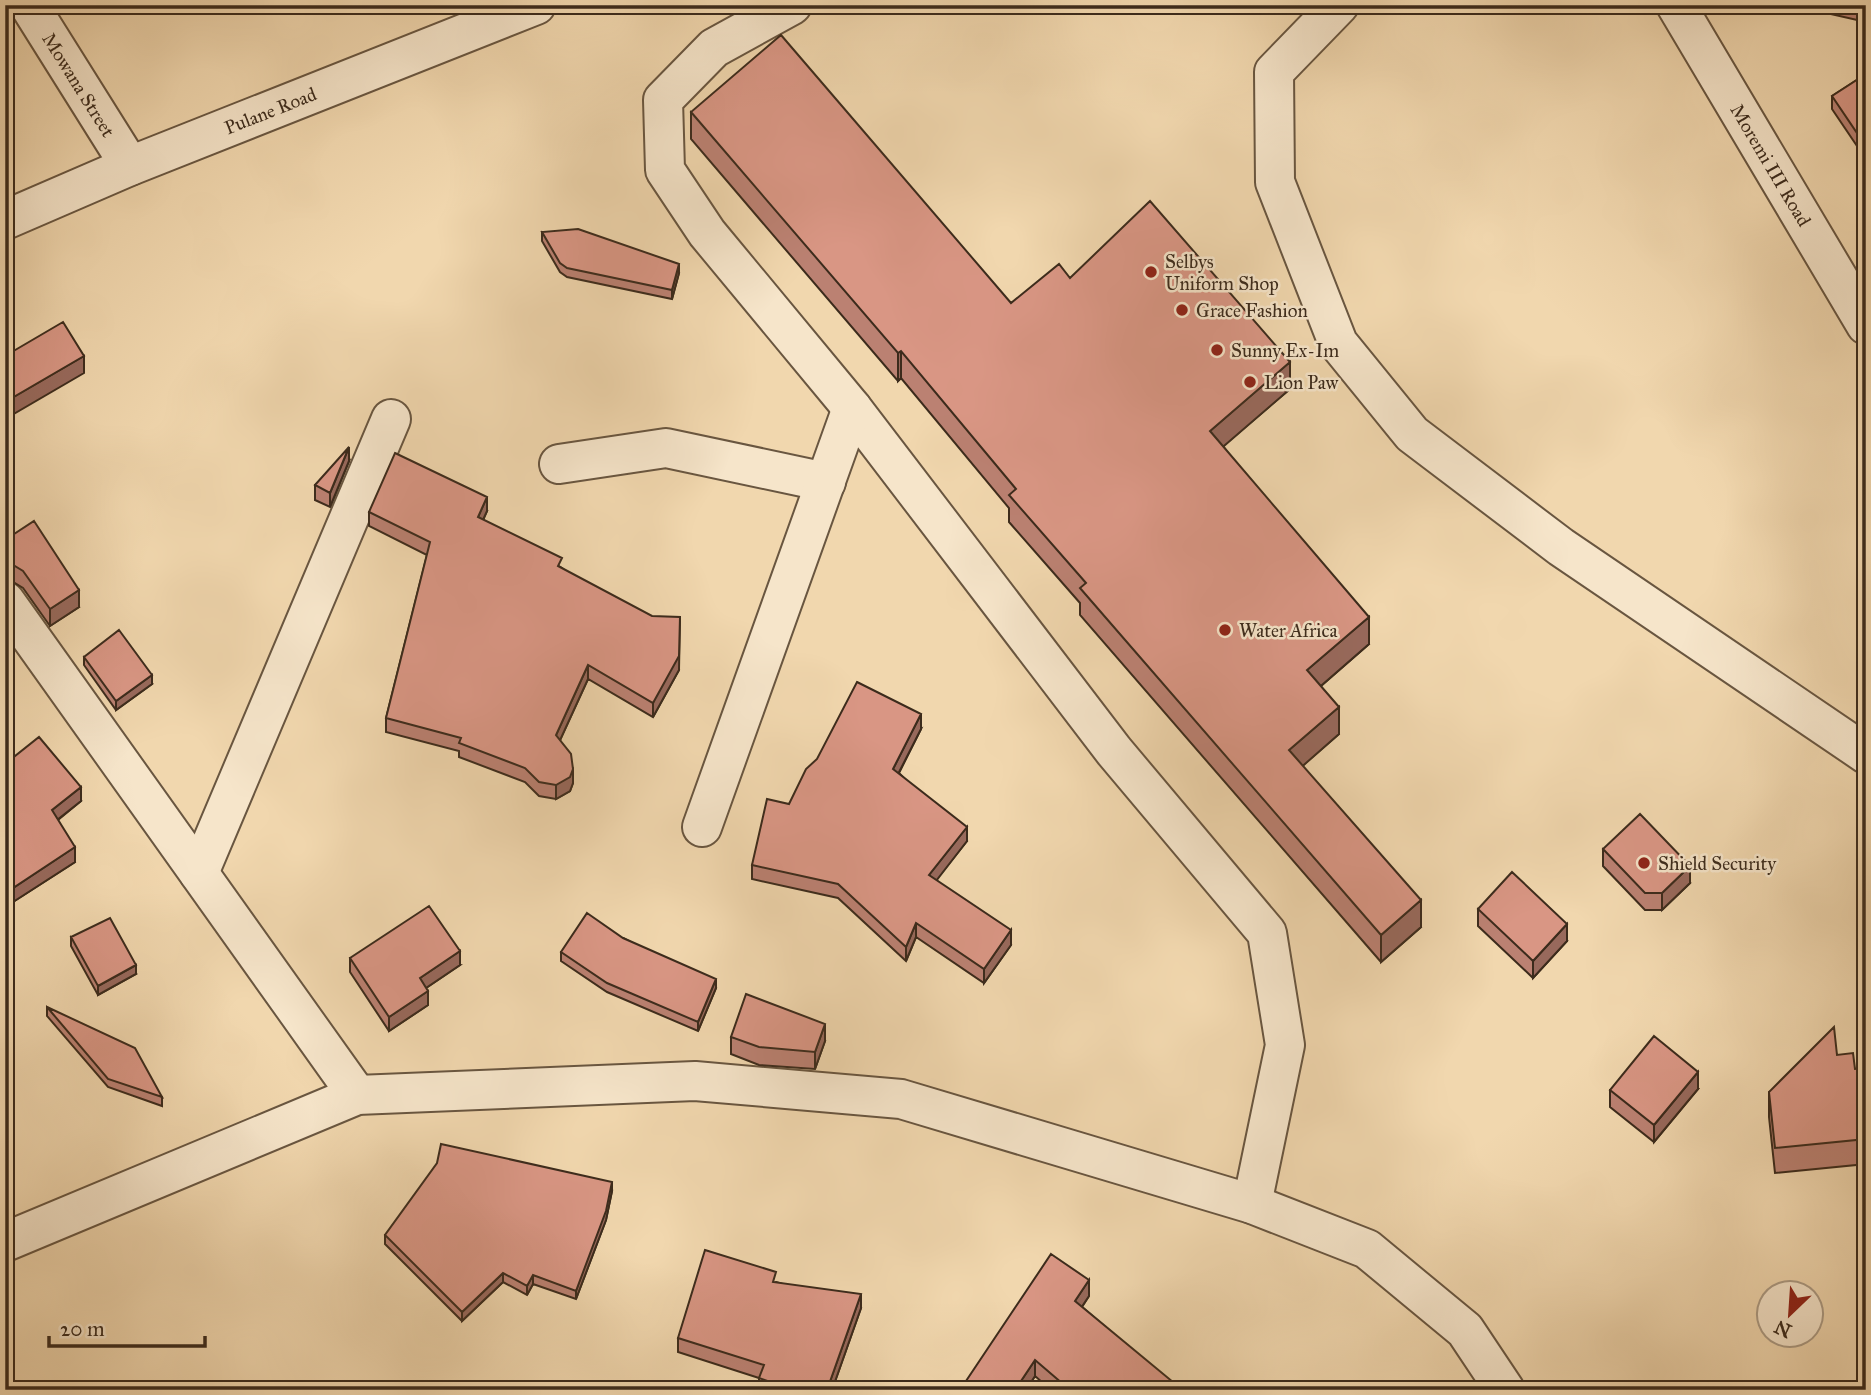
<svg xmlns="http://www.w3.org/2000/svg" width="1871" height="1395" font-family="'IM FELL Great Primer',serif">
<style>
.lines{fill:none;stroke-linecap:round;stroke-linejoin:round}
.minor-casing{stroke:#695640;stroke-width:42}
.minor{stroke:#f6e5ca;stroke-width:38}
.wall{fill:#bb8172;stroke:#3c2b1c;stroke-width:2}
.shaded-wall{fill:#98695c;stroke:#3c2b1c;stroke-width:2}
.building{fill:#d99684;stroke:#3c2b1c;stroke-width:2}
.poi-dot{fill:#8f2418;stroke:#f6e5ca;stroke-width:2.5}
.labels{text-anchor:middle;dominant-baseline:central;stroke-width:5;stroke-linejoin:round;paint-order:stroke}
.street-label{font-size:19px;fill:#3c2b1c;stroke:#f6e5ca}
.poi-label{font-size:19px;fill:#3c2b1c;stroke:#f6e5ca;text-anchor:start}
</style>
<rect width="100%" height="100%" fill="#f1d7ae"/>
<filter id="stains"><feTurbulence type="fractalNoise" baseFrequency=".00286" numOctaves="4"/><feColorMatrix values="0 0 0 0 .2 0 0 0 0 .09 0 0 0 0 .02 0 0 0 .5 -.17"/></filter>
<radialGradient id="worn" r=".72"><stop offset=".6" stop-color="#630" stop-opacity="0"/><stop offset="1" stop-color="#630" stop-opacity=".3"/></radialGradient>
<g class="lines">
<defs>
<g id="minor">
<path id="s1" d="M29,5L130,166"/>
<path d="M792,5L714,48L663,100L665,170L707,233L852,408L1114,751L1267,933L1285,1045L1252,1204"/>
<path d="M1339,5L1274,72L1275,182L1338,343L1412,434L1561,547L1866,754"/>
<path id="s2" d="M1676,5L1866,325"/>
<path id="s3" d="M5,220L130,166L536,5"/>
<path d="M559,464L666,448L826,482"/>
<path d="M5,601L357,1095"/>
<path d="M702,827L852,408"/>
<path d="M199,873L391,419"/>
<path d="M5,1242L357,1095L695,1081L901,1099L1252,1204L1367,1249L1465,1330L1505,1390"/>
</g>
</defs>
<!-- minor casing -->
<use href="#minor" class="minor-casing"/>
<!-- minor -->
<use href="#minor" class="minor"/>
</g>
<!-- wall -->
<path class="wall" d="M1804,5H1866V22L1804,8Z
M1866,74L1857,146L1832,109V96Z
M691,112L1011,303L1070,278L1290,389L1223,446L1369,644L1321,686L1339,734L1302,766L1421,927L1381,962L1080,615V603L1009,522V508L901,378L898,381L691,139Z
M542,232L679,273L672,299L567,277L560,272L542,241Z
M349,461L330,507L315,500V485Z
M487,511L483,520L562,568L679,670L653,717L588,679L560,740L573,783L570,791L556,799L539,796L525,782L459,757V751L386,732V718L427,555L369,526V512Z
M5,540L79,607L50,626L23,588L10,580L5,573Z
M84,657L152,684L116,710L84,665Z
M921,729L899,773L967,841L936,880L1011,945L984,983L916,937L906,961L838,898L752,879V865L789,804Z
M5,764L81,801L58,820L75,862L13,902L5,891Z
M1603,849L1690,883L1662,910H1645L1603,866Z
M1478,909L1567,941L1533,978L1478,926Z
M71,937L136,974L98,995L71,946Z
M623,938L716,988L698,1031L607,992L561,961V952Z
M350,958L460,965L426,988L428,1005L389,1031L350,972Z
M47,1007L162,1097V1106L108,1087L47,1016Z
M731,1037L825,1041L815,1069L759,1065L731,1054Z
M1837,1055L1855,1069L1866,1068V1164L1775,1173L1769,1117V1092Z
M1698,1089L1654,1142L1610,1107V1090Z
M612,1191L606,1220L576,1299L533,1284L527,1295L503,1282L462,1321L385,1244V1235Z
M776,1282L861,1308L832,1390H759V1378L678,1352V1338Z
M1089,1296L1082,1307L1179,1390H1051L1035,1376L1026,1390H960Z"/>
<!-- shaded-wall -->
<path class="shaded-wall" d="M1866,127V141L1857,146V133Z
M679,264V273L672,299V290Z
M901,351V378L898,381V353Z
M84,356V373L5,419V402Z
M1290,362V389L1210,458V431Z
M349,447V461L330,507V493Z
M487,497V511L478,531V517Z
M79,590V607L50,626V609Z
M680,617L679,670L653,717V703Z
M1369,617V644L1307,698V670Z
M588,665V679L556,749V735Z
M152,675V684L116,710V701Z
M1339,707V734L1289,778V750Z
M921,714V729L893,784V769Z
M573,769V783L570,791L556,799V785Z
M81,787V801L52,824V810Z
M967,827V841L929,890V875Z
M75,847V862L13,902V888Z
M1690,866V883L1662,910V893Z
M1421,900V927L1381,962V935Z
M916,923V937L906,961V947Z
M1567,924V941L1533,978V961Z
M1011,930V945L984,983V969Z
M460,951V965L420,992V978Z
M136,965V974L98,995V986Z
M716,979V988L698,1031V1022Z
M428,991V1005L389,1031V1017Z
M825,1024V1041L815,1069V1052Z
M1698,1072V1089L1654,1142V1125Z
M612,1182V1191L606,1220L576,1299V1291Z
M503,1273V1282L462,1321V1312Z
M533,1275V1284L527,1295V1286Z
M1089,1280V1296L1075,1317V1301Z
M861,1294V1308L832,1390H827Z
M1035,1360V1376L1026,1390H1015Z"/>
<!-- building -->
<path class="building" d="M781,35L1011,303L1059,264L1070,278L1150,201L1290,362L1210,431L1369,617L1307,670L1339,707L1289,750L1421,900L1381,935L1080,588L1086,583L1009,495L1016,489L901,351L898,353L691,112Z
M1866,74V127L1857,133L1832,96Z
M578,229L679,264L672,290L567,268L560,263L542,232Z
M63,322L84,356L5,402V356Z
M349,447L330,493L315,485Z
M395,453L487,497L478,517L562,558L558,566L652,616L680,617L679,656L653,703L588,665L556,735L571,754L573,769L570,777L556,785L539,782L525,768L459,743L461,738L386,718L430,542L369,512Z
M34,521L79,590L50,609L23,571L10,563L5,556V540Z
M119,630L152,675L116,701L84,657Z
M857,682L921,714L893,769L967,827L929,875L1011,930L984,969L916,923L906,947L838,884L752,865L767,799L789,804L806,769L817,759Z
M39,737L81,787L52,810L75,847L13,888L5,876V764Z
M1640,814L1690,866L1662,893H1645L1603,849Z
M1512,872L1567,924L1533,961L1478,909Z
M429,906L460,951L420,978L428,991L389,1017L350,958Z
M587,913L623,938L716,979L698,1022L607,983L561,952Z
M110,918L136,965L98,986L71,937Z
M746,994L825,1024L815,1052L759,1047L731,1037Z
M47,1007L135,1048L162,1097L108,1079Z
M1834,1027L1837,1055L1853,1053L1855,1069L1866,1068V1139L1775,1148L1769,1092Z
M1654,1036L1698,1072L1654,1125L1610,1090Z
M441,1144L612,1182L606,1211L576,1291L533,1275L527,1286L503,1273L462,1312L385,1235L437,1163Z
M705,1250L776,1272L773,1282L861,1294L827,1390H793L759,1378L764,1365L678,1338Z
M1051,1254L1089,1280L1075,1301L1179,1387L1176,1390H1070L1035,1360L1015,1390H960Z"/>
<!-- markers -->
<g class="poi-dot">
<circle cx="1151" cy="272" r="7"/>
<circle cx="1182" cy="310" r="7"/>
<circle cx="1217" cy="350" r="7"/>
<circle cx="1250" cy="382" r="7"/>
<circle cx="1225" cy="630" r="7"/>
<circle cx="1644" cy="863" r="7"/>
</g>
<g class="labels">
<!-- street labels -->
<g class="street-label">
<text stroke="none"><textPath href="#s1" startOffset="94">Mowana Street</textPath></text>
<text stroke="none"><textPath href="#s3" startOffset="287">Pulane Road</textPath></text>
<text stroke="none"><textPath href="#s2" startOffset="186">Moremi III Road</textPath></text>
</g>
<!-- poi labels -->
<g class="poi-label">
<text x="1165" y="261">Selbys<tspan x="1165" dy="22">Uniform Shop</tspan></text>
<text x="1196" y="310">Grace Fashion</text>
<text x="1231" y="350">Sunny Ex-Im</text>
<text x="1264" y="382">Lion Paw</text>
<text x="1239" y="630">Water Africa</text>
<text x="1658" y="863">Shield Security</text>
</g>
</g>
<!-- margin -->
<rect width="1871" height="1395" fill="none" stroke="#f1d7ae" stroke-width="28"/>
<rect x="7" y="7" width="1857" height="1381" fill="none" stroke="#3c2b1c" stroke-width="3.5"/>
<rect x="14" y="14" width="1843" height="1367" fill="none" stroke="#3c2b1c" stroke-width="2"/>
<!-- north arrow -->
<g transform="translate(1790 1314) rotate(205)"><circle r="33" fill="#f6e5ca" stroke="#ac9b84" stroke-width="2"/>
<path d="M0-5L12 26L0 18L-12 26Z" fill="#8f2418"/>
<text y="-10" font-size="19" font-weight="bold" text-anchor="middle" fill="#3c2b1c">N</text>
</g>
<!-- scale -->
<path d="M49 1336v10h156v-10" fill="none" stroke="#3c2b1c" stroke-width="3.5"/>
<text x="60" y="1336" font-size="21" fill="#3c2b1c" stroke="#f6e5ca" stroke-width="5" paint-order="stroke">20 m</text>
<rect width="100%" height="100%" filter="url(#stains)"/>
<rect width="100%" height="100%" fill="url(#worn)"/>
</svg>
